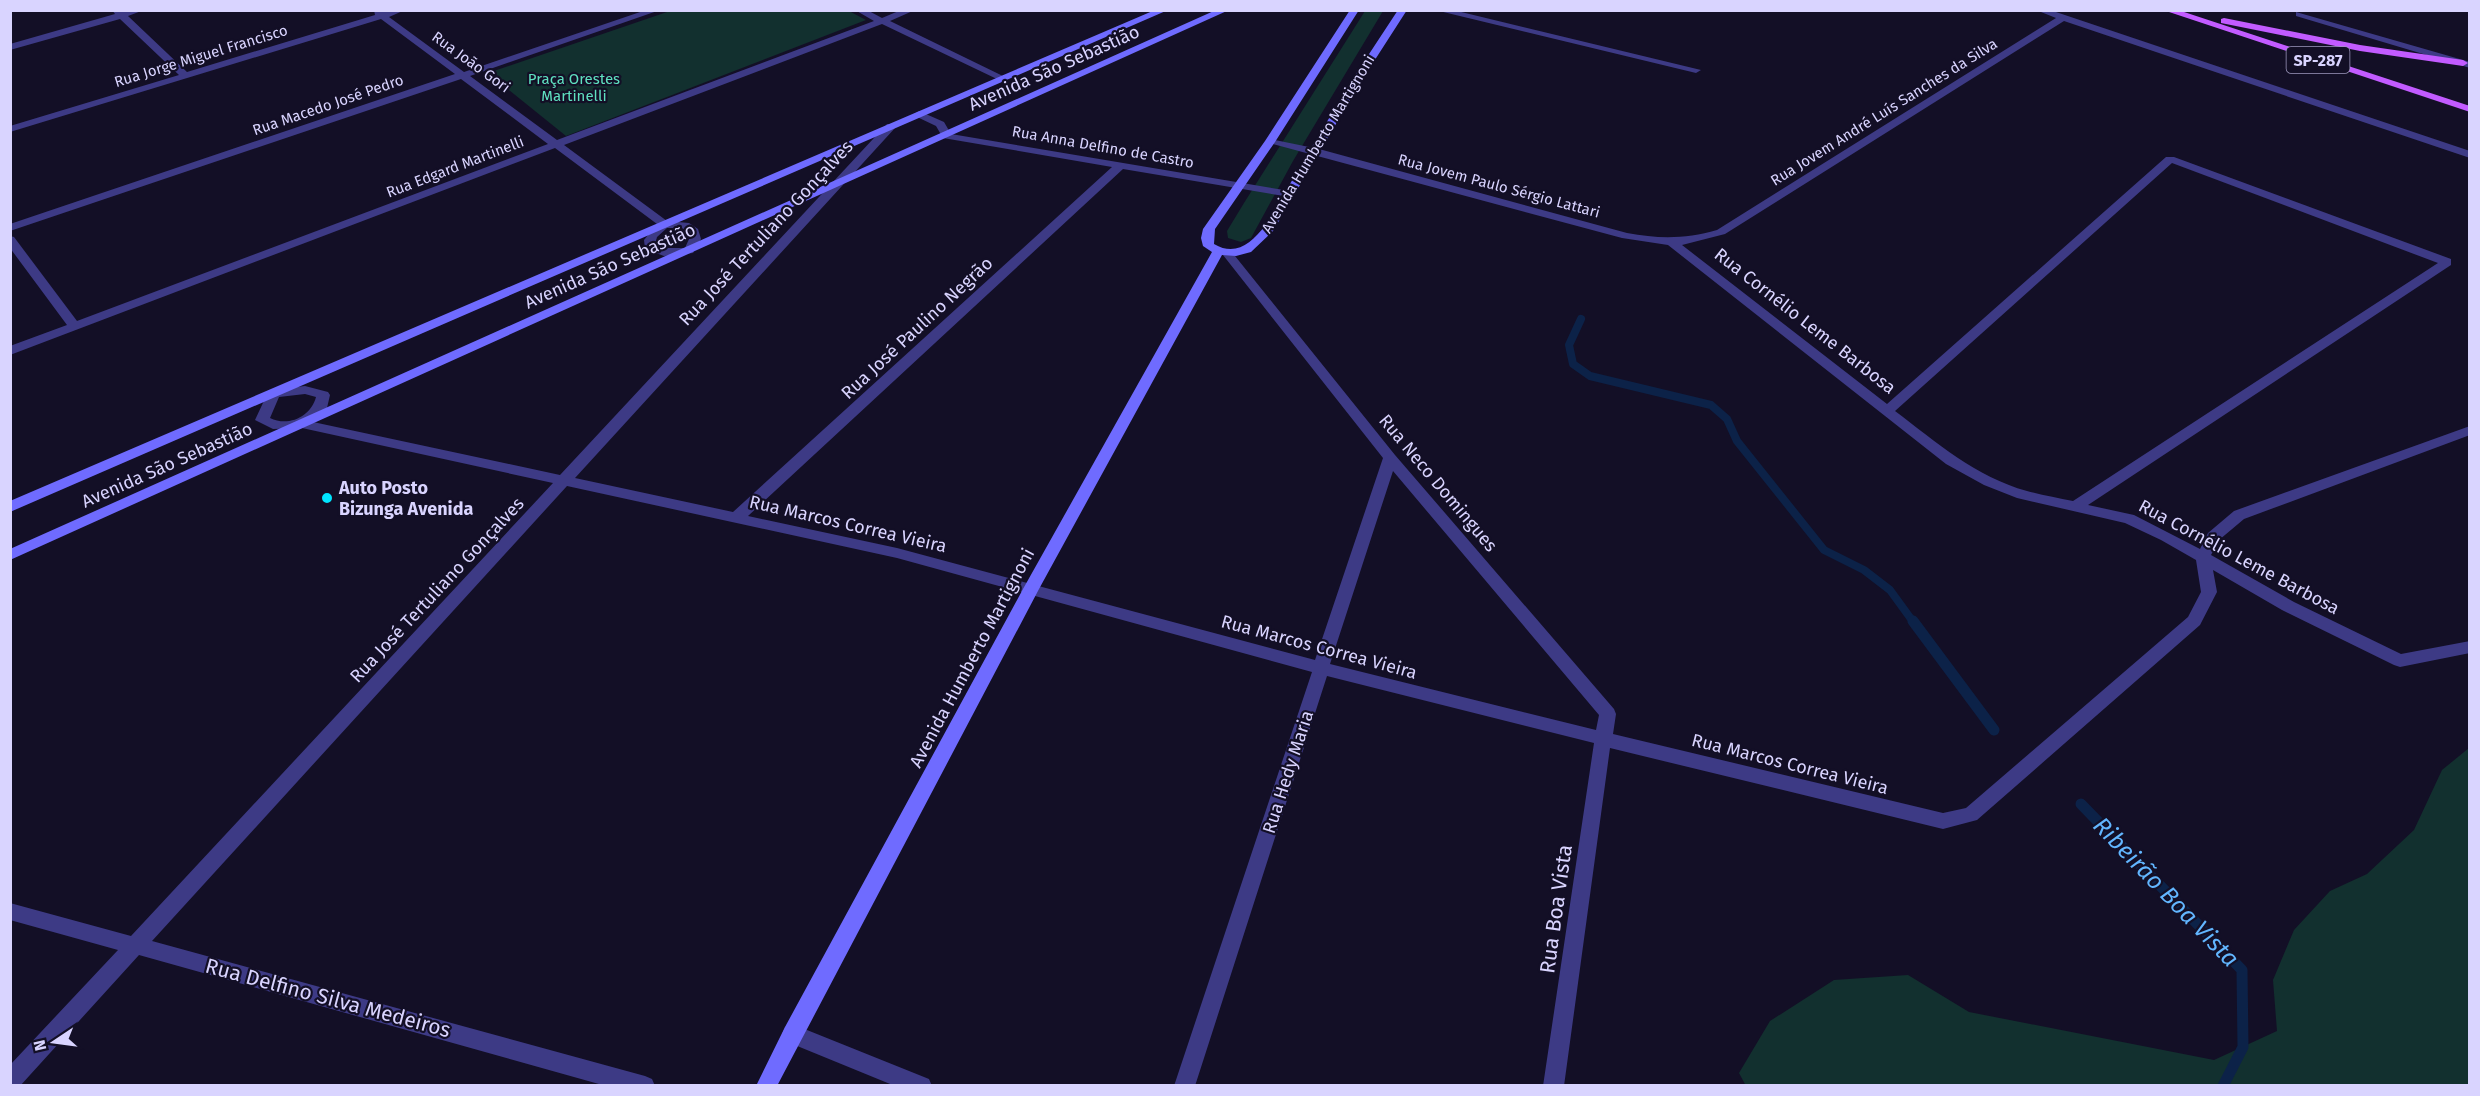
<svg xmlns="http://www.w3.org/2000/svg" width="2480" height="1096" font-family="'Fira Sans',sans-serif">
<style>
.green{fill:#12302f}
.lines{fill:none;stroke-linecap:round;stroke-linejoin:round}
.stream-far1{stroke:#0c2248;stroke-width:8}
.stream{stroke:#0c2248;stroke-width:11}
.lane{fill:#3d3a85;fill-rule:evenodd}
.street{fill:#3d3a85;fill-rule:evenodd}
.secondary{fill:#6f6bff;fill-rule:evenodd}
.primary{fill:#c25bff;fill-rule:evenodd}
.poi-dot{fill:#00e5ff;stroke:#130f26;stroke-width:2}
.labels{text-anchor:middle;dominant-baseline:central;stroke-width:4.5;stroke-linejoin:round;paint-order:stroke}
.far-street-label{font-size:15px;fill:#d9d4ff;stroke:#130f26}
.far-park-label{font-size:15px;fill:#5fe0c0;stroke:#130f26}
.shield{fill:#130f26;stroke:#9e99be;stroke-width:1.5}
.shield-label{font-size:16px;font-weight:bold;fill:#d9d4ff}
.street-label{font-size:18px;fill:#d9d4ff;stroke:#130f26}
.poi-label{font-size:18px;font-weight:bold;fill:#d9d4ff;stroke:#130f26;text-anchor:start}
.near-street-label{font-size:21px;fill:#d9d4ff;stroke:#130f26}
.near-water-label{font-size:24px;font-style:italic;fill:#62b6ff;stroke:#130f26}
</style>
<rect width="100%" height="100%" fill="#130f26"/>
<!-- green -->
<path class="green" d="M849,11L866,20L566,136L488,73L670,11Z
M1365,11H1383L1293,161L1251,238L1241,242L1228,238L1227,231L1244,203Z
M2469,748V1085L1746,1086L1739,1073L1770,1021L1834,980L1908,975L1969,1012L2214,1060L2277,1031L2273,980L2294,930L2330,891L2367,874L2414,830L2442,770Z"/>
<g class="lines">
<!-- stream-far1 -->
<path class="stream-far1" d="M1581,319L1569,345L1573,364L1590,376L1711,405L1727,419L1737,441L1824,550L1864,570L1890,590L1914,623"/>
<!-- stream -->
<path class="stream" d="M1913,621L1994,730
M2081,804L2242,970L2243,1047L2223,1086"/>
<!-- lane -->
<path class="lane" d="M1435,10H1453L1701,70L1696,73Z"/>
<!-- street -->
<path class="street" d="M112,10H144L128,16L187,72L375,15L374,10L383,12L405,10L389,17L464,72L646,10H660L470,76L557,140L874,21L855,10H867L882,18L901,10H915L890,21L1007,78L999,80L882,24L564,145L667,221L689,223L698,229L701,239L693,253L664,256L645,249L644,240L657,224L555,148L10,355V346L67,325L10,248V236L14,237L77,321L548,144L461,79L10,231V224L455,74L381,19L10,132V126L179,75L120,19L10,50V44L115,14ZM667,228H682L688,232L689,239L685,248H665L655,245L657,237Z
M2036,10H2050L2470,151V158L2064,21L1725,234L1682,245L1887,404L2166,157H2174L2451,259V265L2088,505L2134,515L2200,549L2208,533L2234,511L2470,426V435L2244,519L2219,540L2211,555L2294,602L2401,654L2470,641V653L2400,667L2394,665L2282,610L2213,570L2217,592L2200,625L1977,820L1943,829L1610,748L1564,1086H1543L1594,743L1327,676L1195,1086H1174L1312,672L897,558L567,486L152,941L645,1076L652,1079L655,1086H606L139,955L20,1086H10V1065L118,950L10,920V903L131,936L553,483L302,428L273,429L255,420L269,390L305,386L328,392L330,395L327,408L313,422L560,475L887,124H895V128L575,478L733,512L1112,167L943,138L936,126L915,116L914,114L919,111L944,122L951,134L1290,191L1296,194L1290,197L1123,169L748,516L897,548L1315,660L1383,458L1223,255L1221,253L1227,249L1231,251L1395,455L1614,709L1616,714L1613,734L1943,813L1966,808L2188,617L2201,592L2196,560L2161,540L2125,523L2017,498L1984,485L1946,464L1668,245L1622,238L1265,142L1270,139L1319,149L1627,233C1659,239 1686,239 1717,230L2056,18ZM2172,163L2438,263L2073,501C2057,498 2042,495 2027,491C1976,477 1936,442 1895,411ZM305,394L316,397C311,417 288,427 270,418L279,397ZM1393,471L1599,715L1596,730L1330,664Z
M2296,12L2470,62V68L2296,16Z
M792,1024L929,1079L932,1086H895L785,1041L782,1034L785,1027Z"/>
<!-- secondary -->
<path class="secondary" d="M1155,10H1168L10,512V501Z
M1216,10H1229L10,560V549Z
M1350,10H1359L1275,142L1215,229L1214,244C1236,257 1251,243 1265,226L1350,83L1398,10H1407L1360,83L1273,231L1251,252L1236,256L1222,255L1039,589L777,1086H756L785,1027L1023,589L1212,252L1203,246L1201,238L1203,229L1265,141Z"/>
<!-- primary -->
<path class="primary" d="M2163,10H2178L2470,106V112Z
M2224,18L2360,45L2463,60L2468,63L2463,66L2360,51L2221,23V19Z"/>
</g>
<!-- markers -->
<circle class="poi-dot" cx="327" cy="498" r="6"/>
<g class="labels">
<!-- far-street labels -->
<g class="far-street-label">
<text transform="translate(201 56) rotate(-17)">Rua Jorge Miguel Francisco</text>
<text transform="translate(471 62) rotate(36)">Rua João Gori</text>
<text transform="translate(328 105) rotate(-19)">Rua Macedo José Pedro</text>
<text transform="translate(1884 112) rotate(-32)">Rua Jovem André Luís Sanches da Silva</text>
<text transform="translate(1318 144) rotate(-59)">Avenida Humberto Martignoni</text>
<text transform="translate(1103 147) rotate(10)">Rua Anna Delfino de Castro</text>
<text transform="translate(455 167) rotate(-21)">Rua Edgard Martinelli</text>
<text transform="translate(1499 186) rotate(15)">Rua Jovem Paulo Sérgio Lattari</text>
</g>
<!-- far-park labels -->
<g class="far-park-label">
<text x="574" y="79">Praça Orestes<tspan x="574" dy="17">Martinelli</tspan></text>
</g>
<!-- shield labels -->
<rect class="shield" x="2286.5" y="47" width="63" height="26" rx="4.5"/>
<g class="shield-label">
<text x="2318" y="60">SP-287</text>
</g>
<!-- street labels -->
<g class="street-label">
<text transform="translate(1054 68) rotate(-24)">Avenida São Sebastião</text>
<text transform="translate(766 233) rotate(-47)">Rua José Tertuliano Gonçalves</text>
<text transform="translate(610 266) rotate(-24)">Avenida São Sebastião</text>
<text transform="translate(1805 321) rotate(38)">Rua Cornélio Leme Barbosa</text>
<text transform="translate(917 328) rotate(-43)">Rua José Paulino Negrão</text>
<text transform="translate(167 465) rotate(-24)">Avenida São Sebastião</text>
<text transform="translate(1438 483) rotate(50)">Rua Neco Domingues</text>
<text transform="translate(848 524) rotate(13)">Rua Marcos Correa Vieira</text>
<text transform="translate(2239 557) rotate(28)">Rua Cornélio Leme Barbosa</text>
<text transform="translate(437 590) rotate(-47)">Rua José Tertuliano Gonçalves</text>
<text transform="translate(1319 647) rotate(15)">Rua Marcos Correa Vieira</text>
<text transform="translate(972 658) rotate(-62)">Avenida Humberto Martignoni</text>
<text transform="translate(1790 764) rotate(14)">Rua Marcos Correa Vieira</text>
<text transform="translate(1288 772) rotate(-72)">Rua Hedy Maria</text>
</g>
<!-- poi labels -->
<g class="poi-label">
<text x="339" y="488">Auto Posto<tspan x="339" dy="21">Bizunga Avenida</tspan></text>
</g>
<!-- near-street labels -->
<g class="near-street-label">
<text transform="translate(1556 909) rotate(-82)">Rua Boa Vista</text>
<text transform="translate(328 998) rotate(15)">Rua Delfino Silva Medeiros</text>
</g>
<!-- near-water labels -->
<g class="near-water-label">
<text transform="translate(2166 892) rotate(46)">Ribeirão Boa Vista</text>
</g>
</g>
<!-- border -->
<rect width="2480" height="1096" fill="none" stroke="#d9d4ff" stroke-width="24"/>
<!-- north arrow -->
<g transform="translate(54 1042) rotate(257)" stroke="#130f26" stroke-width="4.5" paint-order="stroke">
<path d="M0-4.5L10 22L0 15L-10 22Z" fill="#d9d4ff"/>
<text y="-9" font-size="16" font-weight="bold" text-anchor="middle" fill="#d9d4ff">N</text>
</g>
</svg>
